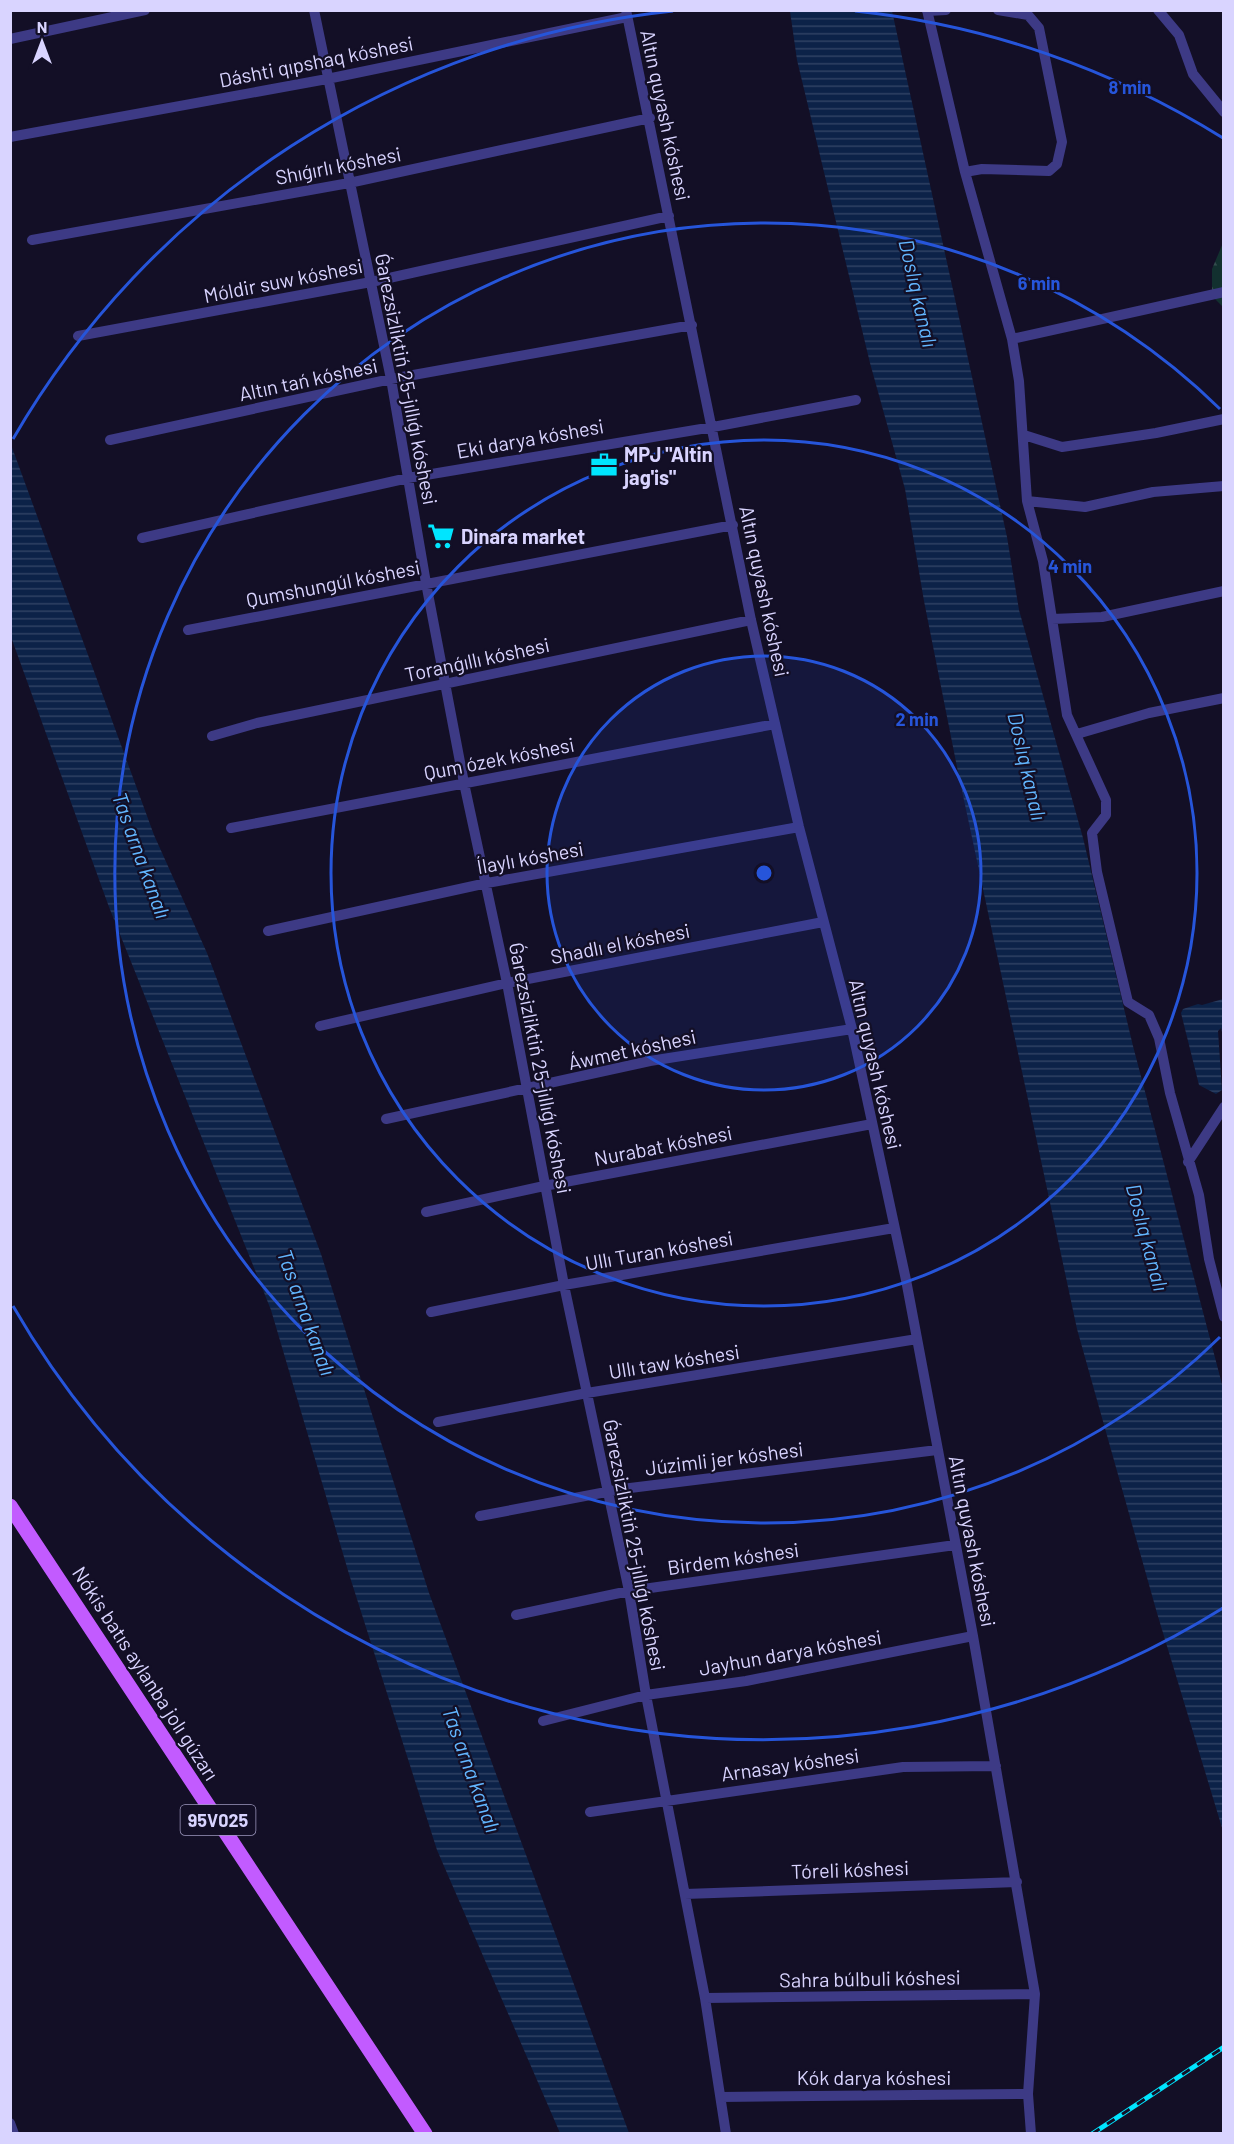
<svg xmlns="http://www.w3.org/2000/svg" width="1234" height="2144" font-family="Barlow,sans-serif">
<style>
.forest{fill:url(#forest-firs)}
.water{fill:url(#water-rules)}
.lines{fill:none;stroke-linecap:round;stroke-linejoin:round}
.street{stroke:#3d3a85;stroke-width:10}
.primary{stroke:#c25bff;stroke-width:15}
.rail-casing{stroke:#00e5ff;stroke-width:5}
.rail{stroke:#130f26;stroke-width:3;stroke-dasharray:9;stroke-linecap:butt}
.ring{fill:none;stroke:#2655da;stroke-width:3}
.labels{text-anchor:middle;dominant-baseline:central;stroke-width:4.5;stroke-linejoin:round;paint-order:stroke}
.shield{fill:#130f26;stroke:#9e99be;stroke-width:1.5}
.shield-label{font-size:18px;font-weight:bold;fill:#d9d4ff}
.street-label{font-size:20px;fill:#d9d4ff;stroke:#130f26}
.poi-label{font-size:20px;font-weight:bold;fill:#d9d4ff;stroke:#130f26;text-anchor:start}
.water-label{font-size:21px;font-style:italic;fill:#62b6ff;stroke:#130f26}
.centre{fill:#2655da;stroke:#130f26;stroke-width:3}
.ring-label{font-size:18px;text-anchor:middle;font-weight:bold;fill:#2655da;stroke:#130f26;stroke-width:4.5;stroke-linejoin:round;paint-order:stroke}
</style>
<defs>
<pattern id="forest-firs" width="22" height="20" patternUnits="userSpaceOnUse" patternTransform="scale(1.5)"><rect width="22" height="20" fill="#12302f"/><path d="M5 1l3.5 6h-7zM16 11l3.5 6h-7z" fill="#344d4e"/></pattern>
<pattern id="water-rules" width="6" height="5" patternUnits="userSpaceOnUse" patternTransform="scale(1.5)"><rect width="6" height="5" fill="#0c2248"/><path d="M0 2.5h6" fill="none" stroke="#2f4163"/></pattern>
</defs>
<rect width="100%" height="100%" fill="#130f26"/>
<!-- forest -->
<path class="forest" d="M1223,243V307L1212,296V269Z"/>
<!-- water -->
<path class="water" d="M790,11H892L1007,537L1019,610L1083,838L1133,1046L1223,1388V1831L1157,1613L1077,1329L958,772L924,601L905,489L870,363L797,60Z
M10,442L154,835L207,953L321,1254L429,1593L629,2133H560L437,1850L349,1574L271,1310L109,907L11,637Z
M1223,999V1036L1221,1028L1218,1031L1222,1090L1216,1094L1199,1085L1181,1013L1183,1009L1198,1004L1202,1005Z"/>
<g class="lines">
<!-- street -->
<path class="street" d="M314,10L391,379L426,583L464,783L507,983L564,1285L629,1591L646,1695L705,1998L726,2134
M626,10L751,620L799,827L852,1029L906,1280L973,1636L1035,1994L1028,2094L1031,2134
M927,10L965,172L1012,339L1019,381L1027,501L1043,561L1067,715L1106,800V815L1092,833L1097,872L1128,1002L1149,1015L1159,1038L1170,1093L1199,1195L1209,1259L1224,1317
M1158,10L1179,35L1193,74L1224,112
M927,11L946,10
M10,39L145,10
M10,137L327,79L627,17
M965,172L982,169L1049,171L1057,164L1062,142L1039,28L1028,15L998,10
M32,240L349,183L650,118
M78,336L371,282L669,216
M1012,339L1224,292
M1024,435L1062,447L1156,433L1224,419
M110,440L391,379L692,325
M1027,501L1085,507L1153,492L1224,486
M142,538L408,478L713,427L856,400
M1052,619L1102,617L1224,591
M188,630L733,525
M1077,734L1149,713L1224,698
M212,736L257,723L751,620
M231,828L775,724
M268,931L487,883L799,827
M320,1026L507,983L823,922
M386,1119L650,1061L852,1029
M1188,1162L1224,1107
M426,1212L544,1186L872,1124
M431,1312L564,1285L894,1228
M438,1422L587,1393L917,1339
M480,1516L622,1489L937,1450
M516,1615L629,1591L955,1545
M543,1721L646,1695L746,1681L973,1636
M590,1812L903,1767L996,1766
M685,1894L1017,1882
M705,1998L1035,1994
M721,2097L1028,2094
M10,2123L14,2134"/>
<!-- primary -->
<path class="primary" d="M10,1506L425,2134"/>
<defs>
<path id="rail" d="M1092,2134L1224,2047"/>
</defs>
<!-- rail casing -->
<use href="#rail" class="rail-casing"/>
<!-- rail -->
<use href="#rail" class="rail"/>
</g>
<!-- distance rings -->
<circle cx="764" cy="873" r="217" fill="#2655da" fill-opacity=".12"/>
<g class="ring">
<circle cx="764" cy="873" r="217"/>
<circle cx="764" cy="873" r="433"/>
<path d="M1220 1337A650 650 0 1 1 1220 409"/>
<path d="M1223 1608A867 867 0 0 1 13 1306M13 439A867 867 0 0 1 673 11M855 11A867 867 0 0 1 1223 138"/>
</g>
<!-- icons -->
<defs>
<symbol id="office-bare" viewBox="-9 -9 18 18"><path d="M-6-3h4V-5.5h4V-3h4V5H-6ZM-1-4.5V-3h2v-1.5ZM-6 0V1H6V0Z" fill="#00e5ff" stroke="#130f26" stroke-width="2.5" paint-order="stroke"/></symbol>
<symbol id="supermarket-bare" viewBox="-9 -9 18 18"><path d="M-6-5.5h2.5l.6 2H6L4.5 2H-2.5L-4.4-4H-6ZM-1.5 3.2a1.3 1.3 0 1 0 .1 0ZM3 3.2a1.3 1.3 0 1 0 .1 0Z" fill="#00e5ff" stroke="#130f26" stroke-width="2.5" paint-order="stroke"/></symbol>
</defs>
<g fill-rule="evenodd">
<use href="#office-bare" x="585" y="446" width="38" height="38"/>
<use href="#supermarket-bare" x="422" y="517" width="38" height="38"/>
</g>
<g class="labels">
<!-- shield labels -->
<rect class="shield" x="180.5" y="1805" width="75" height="30" rx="4.5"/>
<g class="shield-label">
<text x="218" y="1820">95V025</text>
</g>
<!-- street labels -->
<g class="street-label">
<text transform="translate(316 61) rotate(-11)">Dáshti qıpshaq kóshesi</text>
<text transform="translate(666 115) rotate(78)">Altın quyash kóshesi</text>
<text transform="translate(338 165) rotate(-11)">Shıǵırlı kóshesi</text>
<text transform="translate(283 280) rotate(-11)">Móldir suw kóshesi</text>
<text transform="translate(308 379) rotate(-12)">Altın tań kóshesi</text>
<text transform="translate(407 379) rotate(79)">Ǵarezsizliktiń 25-jıllıǵı kóshesi</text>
<text transform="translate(530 438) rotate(-10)">Eki darya kóshesi</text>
<text transform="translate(333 583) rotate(-11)">Qumshungúl kóshesi</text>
<text transform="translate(765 591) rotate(78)">Altın quyash kóshesi</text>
<text transform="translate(477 659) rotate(-12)">Toranǵıllı kóshesi</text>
<text transform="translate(499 758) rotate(-11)">Qum ózek kóshesi</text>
<text transform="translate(530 857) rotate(-10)">Ílaylı kóshesi</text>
<text transform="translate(620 943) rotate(-11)">Shadlı el kóshesi</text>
<text transform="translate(632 1049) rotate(-12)">Áwmet kóshesi</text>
<text transform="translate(876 1064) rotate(77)">Altın quyash kóshesi</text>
<text transform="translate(541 1068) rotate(79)">Ǵarezsizliktiń 25-jıllıǵı kóshesi</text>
<text transform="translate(663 1145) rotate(-11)">Nurabat kóshesi</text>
<text transform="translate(659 1250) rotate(-10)">Ullı Turan kóshesi</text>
<text transform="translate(674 1361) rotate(-9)">Ullı taw kóshesi</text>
<text transform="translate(724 1458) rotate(-7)">Júzimli jer kóshesi</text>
<text transform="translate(973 1541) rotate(79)">Altın quyash kóshesi</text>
<text transform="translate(635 1545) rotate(79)">Ǵarezsizliktiń 25-jıllıǵı kóshesi</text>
<text transform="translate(733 1558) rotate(-8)">Birdem kóshesi</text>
<text transform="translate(790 1652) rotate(-10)">Jayhun darya kóshesi</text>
<text transform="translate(146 1673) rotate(57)">Nókis batıs aylanba jolı gúzarı</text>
<text transform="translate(790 1764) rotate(-8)">Arnasay kóshesi</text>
<text transform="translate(850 1869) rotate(-2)">Tóreli kóshesi</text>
<text transform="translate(870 1978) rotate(-1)">Sahra búlbuli kóshesi</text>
<text x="874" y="2077">Kók darya kóshesi</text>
</g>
<!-- poi labels -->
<g class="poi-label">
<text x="624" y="454">MPJ "Altin<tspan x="624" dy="23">jag'is"</tspan></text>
<text x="461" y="536">Dinara market</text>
</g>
<!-- water labels -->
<g class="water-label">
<text transform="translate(919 293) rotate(77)">Doslıq kanalı</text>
<text transform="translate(1028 766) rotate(77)">Doslıq kanalı</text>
<text transform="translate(142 855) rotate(70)">Tas arna kanalı</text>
<text transform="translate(1148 1237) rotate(75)">Doslıq kanalı</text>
<text transform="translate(307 1312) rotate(70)">Tas arna kanalı</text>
<text transform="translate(472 1769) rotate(70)">Tas arna kanalı</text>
</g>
</g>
<circle cx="764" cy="873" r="9" class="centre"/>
<g class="ring-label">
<text x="1130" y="94">8 min</text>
<text x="1039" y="290">6 min</text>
<text x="1070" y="573">4 min</text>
<text x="917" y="726">2 min</text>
</g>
<!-- border -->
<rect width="1234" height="2144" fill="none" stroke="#d9d4ff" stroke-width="24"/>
<!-- north arrow -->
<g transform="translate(42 42)" stroke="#130f26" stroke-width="4.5" paint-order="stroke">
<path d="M0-4.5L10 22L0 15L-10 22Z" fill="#d9d4ff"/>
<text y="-9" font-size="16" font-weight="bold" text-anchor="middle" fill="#d9d4ff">N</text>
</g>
</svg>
